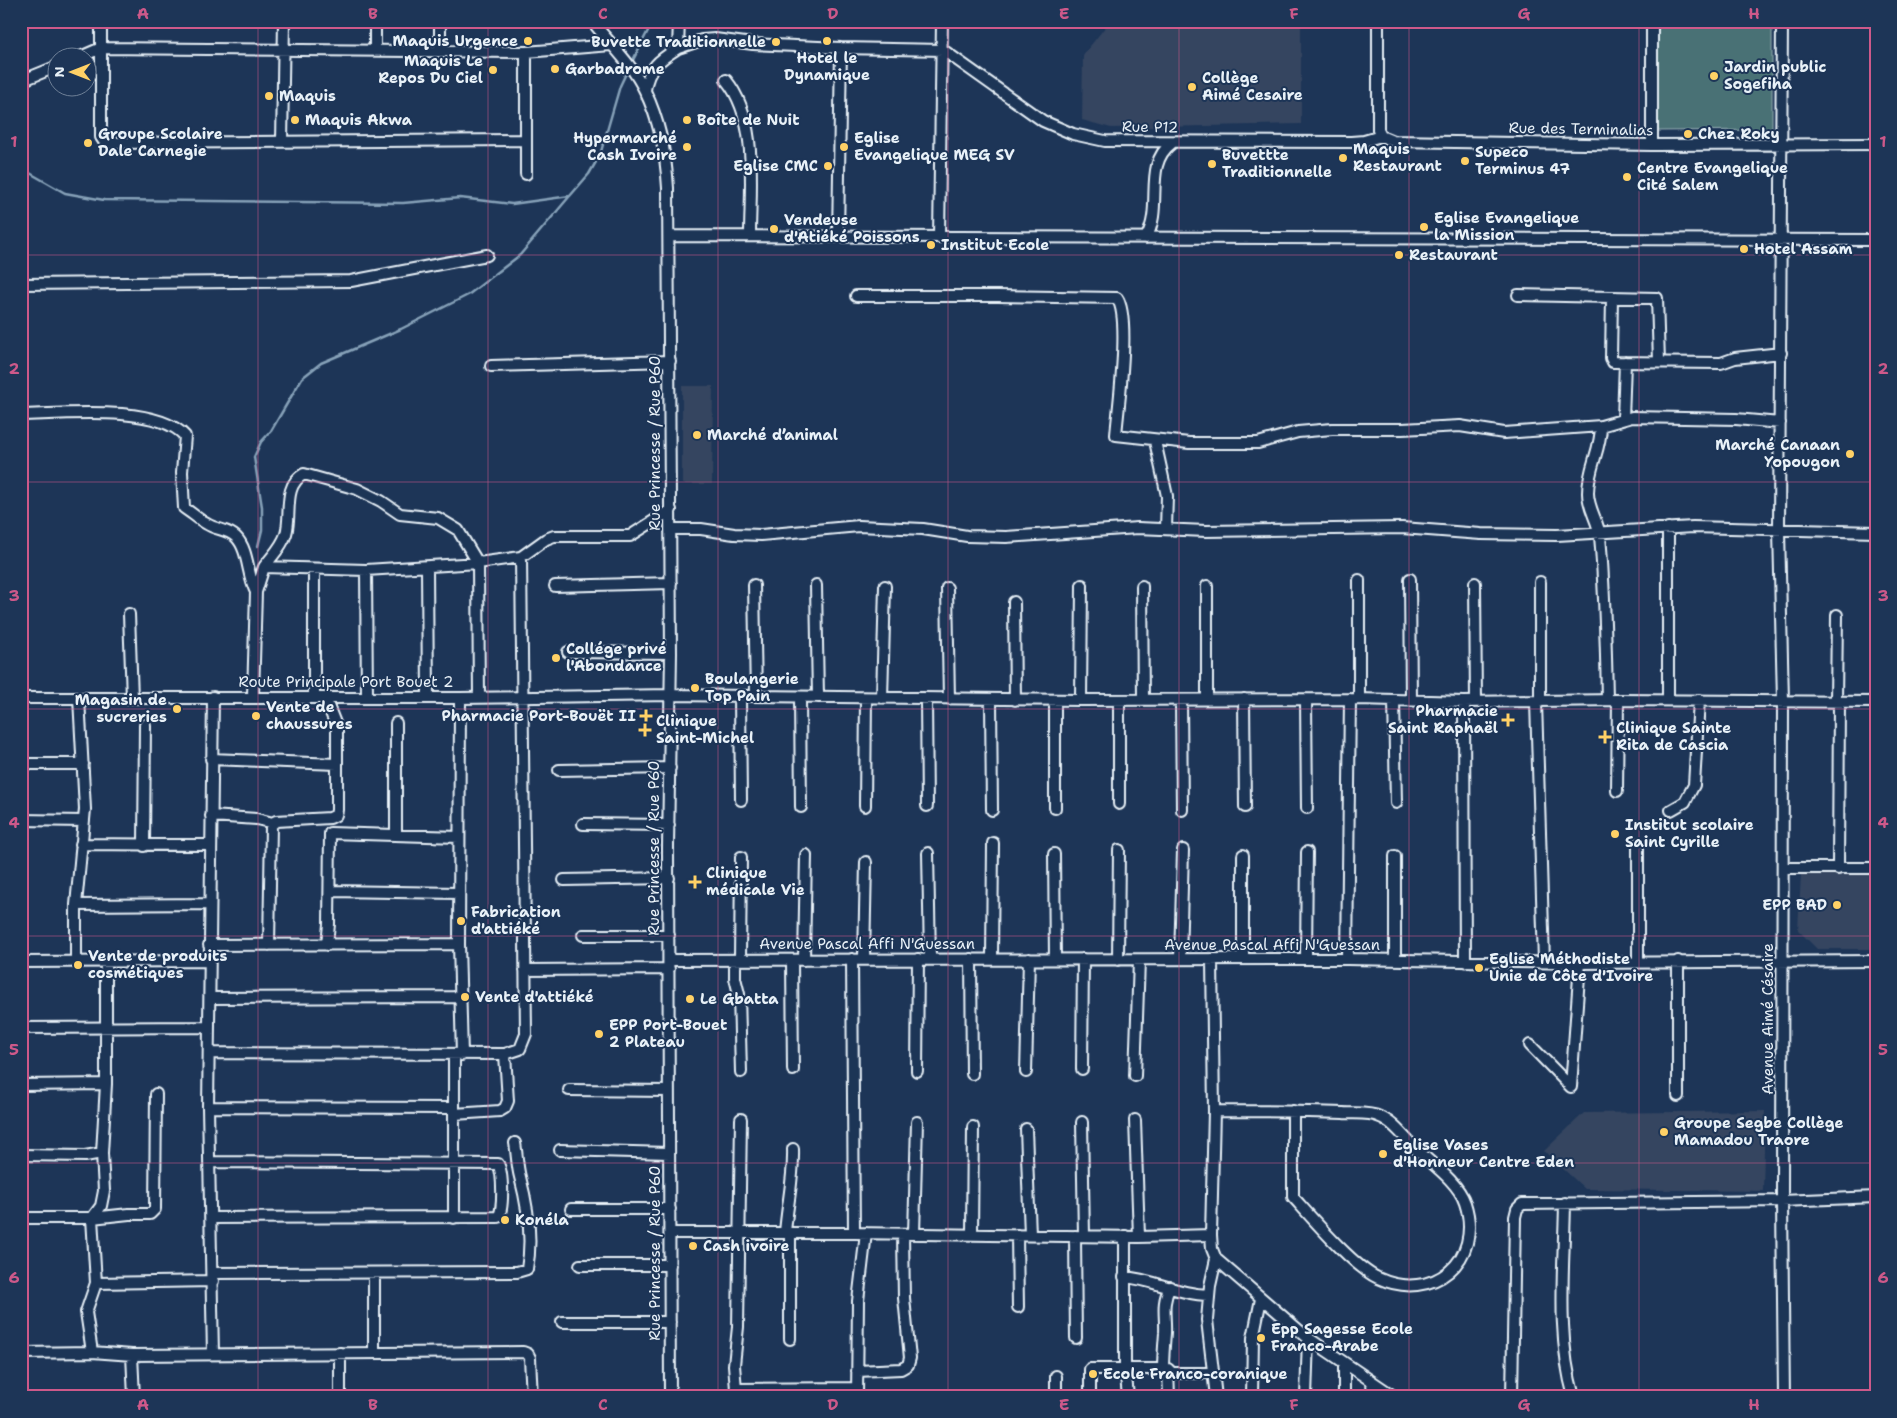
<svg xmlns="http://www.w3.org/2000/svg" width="1897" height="1418" font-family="'Shantell Sans',sans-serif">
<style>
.built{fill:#344560}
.green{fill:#4a7175;stroke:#99b1b6}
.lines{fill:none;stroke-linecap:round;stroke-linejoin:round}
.stream{stroke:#87a2b9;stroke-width:2.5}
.minor-casing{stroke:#e8f1f8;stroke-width:14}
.minor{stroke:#1d3557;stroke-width:10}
.grid{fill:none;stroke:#cd598a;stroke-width:1;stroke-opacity:0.55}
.poi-dot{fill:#ffd166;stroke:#1d3557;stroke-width:2}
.labels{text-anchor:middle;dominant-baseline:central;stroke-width:4;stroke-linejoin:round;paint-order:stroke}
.poi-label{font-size:15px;font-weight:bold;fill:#e8f1f8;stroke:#1d3557;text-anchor:start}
.street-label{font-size:15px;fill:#e8f1f8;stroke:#1d3557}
.neatline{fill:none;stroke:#cd598a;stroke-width:2}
.grid-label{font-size:16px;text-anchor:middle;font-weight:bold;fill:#cd598a}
</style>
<rect width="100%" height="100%" fill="#1d3557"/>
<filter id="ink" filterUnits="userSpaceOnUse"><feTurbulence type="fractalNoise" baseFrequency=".02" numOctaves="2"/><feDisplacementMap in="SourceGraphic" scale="10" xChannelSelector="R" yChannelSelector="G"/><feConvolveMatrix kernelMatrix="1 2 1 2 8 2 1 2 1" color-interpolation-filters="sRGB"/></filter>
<g filter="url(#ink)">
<!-- built -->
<path class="built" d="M1110,21H1301V124L1111,128L1082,120L1083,55Z
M682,386H713L712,484H682Z
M1876,873V949H1817L1798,930L1801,874Z
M1765,1111L1763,1191L1585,1189L1544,1151L1584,1113Z"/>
<!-- green -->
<path class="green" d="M1655,21H1772V130L1656,131Z"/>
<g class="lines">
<!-- stream -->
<path class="stream" d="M632,62L653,21
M21,168L65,193L104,200L403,203L460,198L512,204L570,196L589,174L600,155L620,86L628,69
M258,546L262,530V507L254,457L261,442L271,431L302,378L321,363L401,329L468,295L520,255L569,197"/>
<defs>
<path id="minor" d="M101,21V137L105,143L526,140
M375,21V50
M440,21V51
M592,21C610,44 633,65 645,91C660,122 666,154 668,188L671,653L668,847L670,1397
M1378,21V130L1381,136
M1782,21L1779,530L1783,701L1782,1201L1784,1397
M678,48L702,40L715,39L753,44L841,48L943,50
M943,50L1043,121L1073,134L1105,141L1351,142L1364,141L1381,136
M526,52V174
M78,58L101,48L526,52L611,45
M726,80C759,120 750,188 750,236
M21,81L58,66
M645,90C648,68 659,60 678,48L679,21
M1381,136L1393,141L1652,145L1876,144
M282,142L284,21
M1652,145V21
M670,236L1876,240
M838,237L841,48
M939,237L942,21
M1146,238C1164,207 1142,165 1172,143
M21,284L351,281L487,255
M1518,295L1657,298L1659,362
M856,296H998L1117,298C1131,317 1118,409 1116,435L1189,443H1258L1298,432L1332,429H1402L1460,426L1504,433L1601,426L1632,417L1736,419L1780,423
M1612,297L1611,358L1613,362L1721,363L1735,358L1781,353
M491,366L670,361
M21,415C63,414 156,404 185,436L182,472L184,508C192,513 199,520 207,524C216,530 228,529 236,537C249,550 247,576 256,592L264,567L366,570L478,563L521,557L546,539L554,536H630L671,510
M1623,419L1625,362
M1601,426C1601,450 1588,468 1588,493C1588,508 1598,521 1600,536C1605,591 1606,646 1607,700
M1155,441L1167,496L1166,529
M1668,528V700
M671,529H701L734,534L761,535L859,526L923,529L967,536L1006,537L1138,528L1206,531L1402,528L1481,534L1557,535L1693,527L1876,532
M264,567C272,556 282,547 286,534C292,514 282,486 304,474L357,489L381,501L400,514L438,518L458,530L478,563L479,698
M427,567L428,698
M314,569V698
M366,570L367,698
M1410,579L1411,700
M1540,582V702
M1475,583L1476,702
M754,585L756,696
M816,585L818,697
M555,586L671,583
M1142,586L1143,699
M1207,586V699
M947,588L949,699
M1014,602L1015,700
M129,614L132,698
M568,652L671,653
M253,696L256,592
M740,696L741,800
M213,697L208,1107L213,1354
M800,697L801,807
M21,698H460L671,695L1081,700L1359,699L1464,702L1618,700L1876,702
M460,698L459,944L462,1055
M882,698L885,586
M926,699L927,806
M1244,699L1245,807
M1359,699V580
M991,700L992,810
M1081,700L1082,585
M1119,700V804
M1181,700L1182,810
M1306,700L1307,808
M1394,700L1396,803
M1464,702L1465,962
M1536,702L1544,962
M1836,702L1837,615
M396,723V834
M211,759L337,764
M21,764H83
M559,770L670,768
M1617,791L1618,700
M865,806L866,698
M1055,808V700
M1671,810L1685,802L1694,785L1699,700
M211,816L257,819L273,823
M21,820L83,821
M583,824L669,825
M81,844L211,845
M1638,844V962
M144,846L145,725
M928,853L930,959
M1054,854L1055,959
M1395,856V960
M1783,868H1876
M1838,869L1839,702
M564,880L669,878
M330,891L459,893
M76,905L209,904
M583,935H669
M209,945L459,944
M269,945L271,825L276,821L330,818L336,815L337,810V728L325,698
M327,945L329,924L330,833L459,837
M852,959L854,1233
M864,959L866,862
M971,959L972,1074
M992,959L993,843
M1180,959L1183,850
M1243,959V855
M1306,959L1307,852
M1347,959L1350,699
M669,960L1347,959L1580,963L1876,961
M735,960V978L739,994L741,1072
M740,960L741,857
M792,960L793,1070
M804,960L806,855
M1118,960L1119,850
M1212,960L1214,1111L1211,1235L1212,1249L1216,1259L1308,1338L1395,1397
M1678,961V1096
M21,962L209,961
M76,962V905L85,809L79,698
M525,970L669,969
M210,998L461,997
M21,1028L208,1027
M1530,1045L1571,1087
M209,1053L505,1054L520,1049L526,1034L521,557
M454,1055V1218
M1082,1069L1083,959
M917,1071L918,959
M1026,1072L1029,959
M1135,1076L1139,960
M21,1085L106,1084
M1571,1087L1580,963
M569,1090L669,1091
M208,1107L454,1108
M1214,1111C1257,1111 1299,1111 1343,1113C1354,1114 1370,1112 1380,1117C1394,1122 1406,1140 1417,1150C1432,1164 1458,1182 1465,1203C1484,1261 1432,1303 1378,1278C1354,1267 1312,1218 1293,1197V1111
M454,1114L500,1111L505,1108L508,1101L505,1054
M741,1119L738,1327L734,1365L736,1389L857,1388
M1135,1120L1139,1237
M1082,1122L1084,1236
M1026,1129L1030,1235
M560,1150L669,1153
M21,1155L85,1156L102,1153
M211,1162L498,1164C503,1172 504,1210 498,1217L212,1218
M1565,1203C1564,1267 1556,1335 1574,1397
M571,1209H670
M21,1218H92L129,1214H150L155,1209L156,1094
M670,1233H854L1139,1237L1211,1235
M785,1233C787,1205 794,1178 793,1149
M790,1233V1339
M914,1234L917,1122
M972,1234L973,1127
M1017,1235L1018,1307
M1075,1236L1076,1338
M1125,1236V1365L1128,1397
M1216,1259L1210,1286L1207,1320L1216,1397
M580,1265H670
M213,1273L517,1272L527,1269C533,1238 528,1207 520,1177C517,1166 517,1154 515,1143
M374,1273V1352
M1124,1277C1154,1279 1179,1295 1209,1295
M96,1283L213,1281
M562,1322H670
M92,1352L86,1312L96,1283L92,1218L101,1206L104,1191L102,1153L106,1084V963
M21,1353L92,1352L132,1355L523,1352L528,1354L530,1358L532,1397
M340,1353V1397
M132,1355L134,1397
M1344,1364V1397
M1163,1369C1163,1357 1164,1345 1165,1333C1166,1316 1161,1304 1170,1287
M1168,1369L1169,1397
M857,1371L901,1369L908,1365L910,1358L904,1298L903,1234
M1056,1376V1397
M1372,1382L1373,1397
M857,1397L858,1301L866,1233
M1090,1397V1369H1168L1172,1373H1214
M1252,1397L1253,1338L1261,1299
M1306,1397L1308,1338
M1512,1397L1515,1217L1517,1209L1522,1204L1782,1201L1876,1197"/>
</defs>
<!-- minor casing -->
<use href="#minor" class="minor-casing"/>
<!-- minor -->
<use href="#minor" class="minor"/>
</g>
</g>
<!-- grid -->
<path class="grid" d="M258,21V1397M488,21V1397M718,21V1397M948,21V1397M1179,21V1397M1409,21V1397M1639,21V1397M21,255H1876M21,482H1876M21,709H1876M21,936H1876M21,1163H1876"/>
<!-- markers -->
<g class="poi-dot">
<circle cx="528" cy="41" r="5"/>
<circle cx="827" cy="41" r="5"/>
<circle cx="776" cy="42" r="5"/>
<circle cx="555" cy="69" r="5"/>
<circle cx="493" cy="70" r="5"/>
<circle cx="1714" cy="76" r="5"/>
<circle cx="1192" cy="87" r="5"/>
<circle cx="269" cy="96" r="5"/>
<circle cx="295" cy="120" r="5"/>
<circle cx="687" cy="120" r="5"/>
<circle cx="1688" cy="134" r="5"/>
<circle cx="88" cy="143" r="5"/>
<circle cx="687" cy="147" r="5"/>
<circle cx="844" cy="147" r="5"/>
<circle cx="1343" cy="158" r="5"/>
<circle cx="1465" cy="161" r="5"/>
<circle cx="1212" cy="164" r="5"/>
<circle cx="828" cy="166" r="5"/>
<circle cx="1627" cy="177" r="5"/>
<circle cx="1424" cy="227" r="5"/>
<circle cx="774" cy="229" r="5"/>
<circle cx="931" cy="245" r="5"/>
<circle cx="1744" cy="249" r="5"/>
<circle cx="1399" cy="255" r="5"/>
<circle cx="697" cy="435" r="5"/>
<circle cx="1850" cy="454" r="5"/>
<circle cx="556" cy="658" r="5"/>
<circle cx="695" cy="688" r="5"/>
<circle cx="177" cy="709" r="5"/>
<circle cx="256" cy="716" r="5"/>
<path d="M643.5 708.5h5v5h5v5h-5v5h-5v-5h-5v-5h5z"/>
<path d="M1505.5 712.5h5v5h5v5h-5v5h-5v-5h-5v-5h5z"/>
<path d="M642.5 722.5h5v5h5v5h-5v5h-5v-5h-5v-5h5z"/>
<path d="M1602.5 729.5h5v5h5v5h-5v5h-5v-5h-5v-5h5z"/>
<circle cx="1615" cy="834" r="5"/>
<path d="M692.5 874.5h5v5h5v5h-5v5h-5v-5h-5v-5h5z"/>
<circle cx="1837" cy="905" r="5"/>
<circle cx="461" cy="921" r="5"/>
<circle cx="78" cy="965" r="5"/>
<circle cx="1479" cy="968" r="5"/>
<circle cx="465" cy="997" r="5"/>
<circle cx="690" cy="999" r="5"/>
<circle cx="599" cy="1034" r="5"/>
<circle cx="1664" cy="1132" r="5"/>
<circle cx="1383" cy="1154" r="5"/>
<circle cx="505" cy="1220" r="5"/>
<circle cx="693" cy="1246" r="5"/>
<circle cx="1261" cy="1338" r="5"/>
<circle cx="1093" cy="1374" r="5"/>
</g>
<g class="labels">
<!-- poi labels -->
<g class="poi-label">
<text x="518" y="41" text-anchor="end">Maquis Urgence</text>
<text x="766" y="42" text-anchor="end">Buvette Traditionnelle</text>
<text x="827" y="58" text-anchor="middle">Hotel le<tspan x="827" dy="17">Dynamique</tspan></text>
<text x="483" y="61" text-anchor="end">Maquis Le<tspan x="483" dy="17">Repos Du Ciel</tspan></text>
<text x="1724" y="67">Jardin public<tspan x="1724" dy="17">Sogefiha</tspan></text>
<text x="565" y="69">Garbadrome</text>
<text x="1202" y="78">Collège<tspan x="1202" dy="17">Aimé Cesaire</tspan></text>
<text x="279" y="96">Maquis</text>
<text x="305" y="120">Maquis Akwa</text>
<text x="697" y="120">Boîte de Nuit</text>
<text x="98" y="134">Groupe Scolaire<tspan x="98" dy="17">Dale Carnegie</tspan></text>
<text x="1698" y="134">Chez Roky</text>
<text x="677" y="138" text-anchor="end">Hypermarché<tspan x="677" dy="17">Cash Ivoire</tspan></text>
<text x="854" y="138">Eglise<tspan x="854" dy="17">Evangelique MEG SV</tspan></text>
<text x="1353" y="149">Maquis<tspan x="1353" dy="17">Restaurant</tspan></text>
<text x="1475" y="152">Supeco<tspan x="1475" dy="17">Terminus 47</tspan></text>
<text x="1222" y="155">Buvettte<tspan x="1222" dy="17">Traditionnelle</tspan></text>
<text x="818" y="166" text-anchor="end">Eglise CMC</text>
<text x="1637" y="168">Centre Evangelique<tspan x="1637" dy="17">Cité Salem</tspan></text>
<text x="1434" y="218">Eglise Evangelique<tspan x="1434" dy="17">la Mission</tspan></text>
<text x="784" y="220">Vendeuse<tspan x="784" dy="17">d'Atiéké Poissons</tspan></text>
<text x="941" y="245">Institut Ecole</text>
<text x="1754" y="249">Hotel Assam</text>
<text x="1409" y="255">Restaurant</text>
<text x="707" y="435">Marché d’animal</text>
<text x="1840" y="445" text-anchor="end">Marché Canaan<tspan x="1840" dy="17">Yopougon</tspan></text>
<text x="566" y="649">Collége privé<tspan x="566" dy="17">l'Abondance</tspan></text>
<text x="705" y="679">Boulangerie<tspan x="705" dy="17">Top Pain</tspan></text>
<text x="167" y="700" text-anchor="end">Magasin de<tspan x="167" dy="17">sucreries</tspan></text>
<text x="266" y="707">Vente de<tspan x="266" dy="17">chaussures</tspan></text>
<text x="1498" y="711" text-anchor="end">Pharmacie<tspan x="1498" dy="17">Saint Raphaël</tspan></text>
<text x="636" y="716" text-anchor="end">Pharmacie Port-Bouët II</text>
<text x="656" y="721">Clinique<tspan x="656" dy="17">Saint-Michel</tspan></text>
<text x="1616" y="728">Clinique Sainte<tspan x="1616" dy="17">Rita de Cascia</tspan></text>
<text x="1625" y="825">Institut scolaire<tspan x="1625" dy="17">Saint Cyrille</tspan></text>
<text x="706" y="873">Clinique<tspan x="706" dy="17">médicale Vie</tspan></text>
<text x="1827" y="905" text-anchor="end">EPP BAD</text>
<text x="471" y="912">Fabrication<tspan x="471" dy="17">d'attiéké</tspan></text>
<text x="88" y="956">Vente de produits<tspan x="88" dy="17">cosmétiques</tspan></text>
<text x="1489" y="959">Eglise Méthodiste<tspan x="1489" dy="17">Unie de Côte d'Ivoire</tspan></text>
<text x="475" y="997">Vente d'attiéké</text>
<text x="700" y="999">Le Gbatta</text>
<text x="609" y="1025">EPP Port-Bouet<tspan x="609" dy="17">2 Plateau</tspan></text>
<text x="1674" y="1123">Groupe Segbe Collège<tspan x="1674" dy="17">Mamadou Traore</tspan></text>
<text x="1393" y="1145">Eglise Vases<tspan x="1393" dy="17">d'Honneur Centre Eden</tspan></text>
<text x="515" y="1220">Konéla</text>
<text x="703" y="1246">Cash ivoire</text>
<text x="1271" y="1329">Epp Sagesse Ecole<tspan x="1271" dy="17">Franco-Arabe</tspan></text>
<text x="1103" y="1374">Ecole Franco-coranique</text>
</g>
<!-- street labels -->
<g class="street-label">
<text transform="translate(1150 127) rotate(1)">Rue P12</text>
<text transform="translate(1581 129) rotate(1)">Rue des Terminalias</text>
<text transform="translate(655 443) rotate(-90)">Rue Princesse / Rue P60</text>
<text x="346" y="682">Route Principale Port Bouet 2</text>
<text transform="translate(654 848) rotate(-90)">Rue Princesse / Rue P60</text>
<text x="867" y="944">Avenue Pascal Affi N'Guessan</text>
<text x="1272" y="945">Avenue Pascal Affi N'Guessan</text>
<text transform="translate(1768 1019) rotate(-90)">Avenue Aimé Césaire</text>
<text transform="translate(655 1253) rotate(-90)">Rue Princesse / Rue P60</text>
</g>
</g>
<!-- margin -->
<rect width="1897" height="1418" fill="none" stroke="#1d3557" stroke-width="55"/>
<!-- north arrow -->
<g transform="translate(72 72) rotate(270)"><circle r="24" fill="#1d3557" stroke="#6e8097"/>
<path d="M0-4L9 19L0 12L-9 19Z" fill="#ffd166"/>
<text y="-8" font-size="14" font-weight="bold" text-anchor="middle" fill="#e8f1f8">N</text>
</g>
<rect x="28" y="28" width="1842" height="1362" class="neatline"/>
<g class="grid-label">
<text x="143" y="19">A</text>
<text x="373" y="19">B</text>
<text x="603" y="19">C</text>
<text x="833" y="19">D</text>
<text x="1064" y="19">E</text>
<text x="1294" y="19">F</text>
<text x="1524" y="19">G</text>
<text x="1754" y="19">H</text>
<text x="14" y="147">1</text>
<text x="1883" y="147">1</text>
<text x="14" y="374">2</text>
<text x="1883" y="374">2</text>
<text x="14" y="601">3</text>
<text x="1883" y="601">3</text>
<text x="14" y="828">4</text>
<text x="1883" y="828">4</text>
<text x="14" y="1055">5</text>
<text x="1883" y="1055">5</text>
<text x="14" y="1283">6</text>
<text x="1883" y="1283">6</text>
<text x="143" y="1410">A</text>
<text x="373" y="1410">B</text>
<text x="603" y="1410">C</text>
<text x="833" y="1410">D</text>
<text x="1064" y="1410">E</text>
<text x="1294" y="1410">F</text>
<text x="1524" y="1410">G</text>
<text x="1754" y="1410">H</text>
</g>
</svg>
